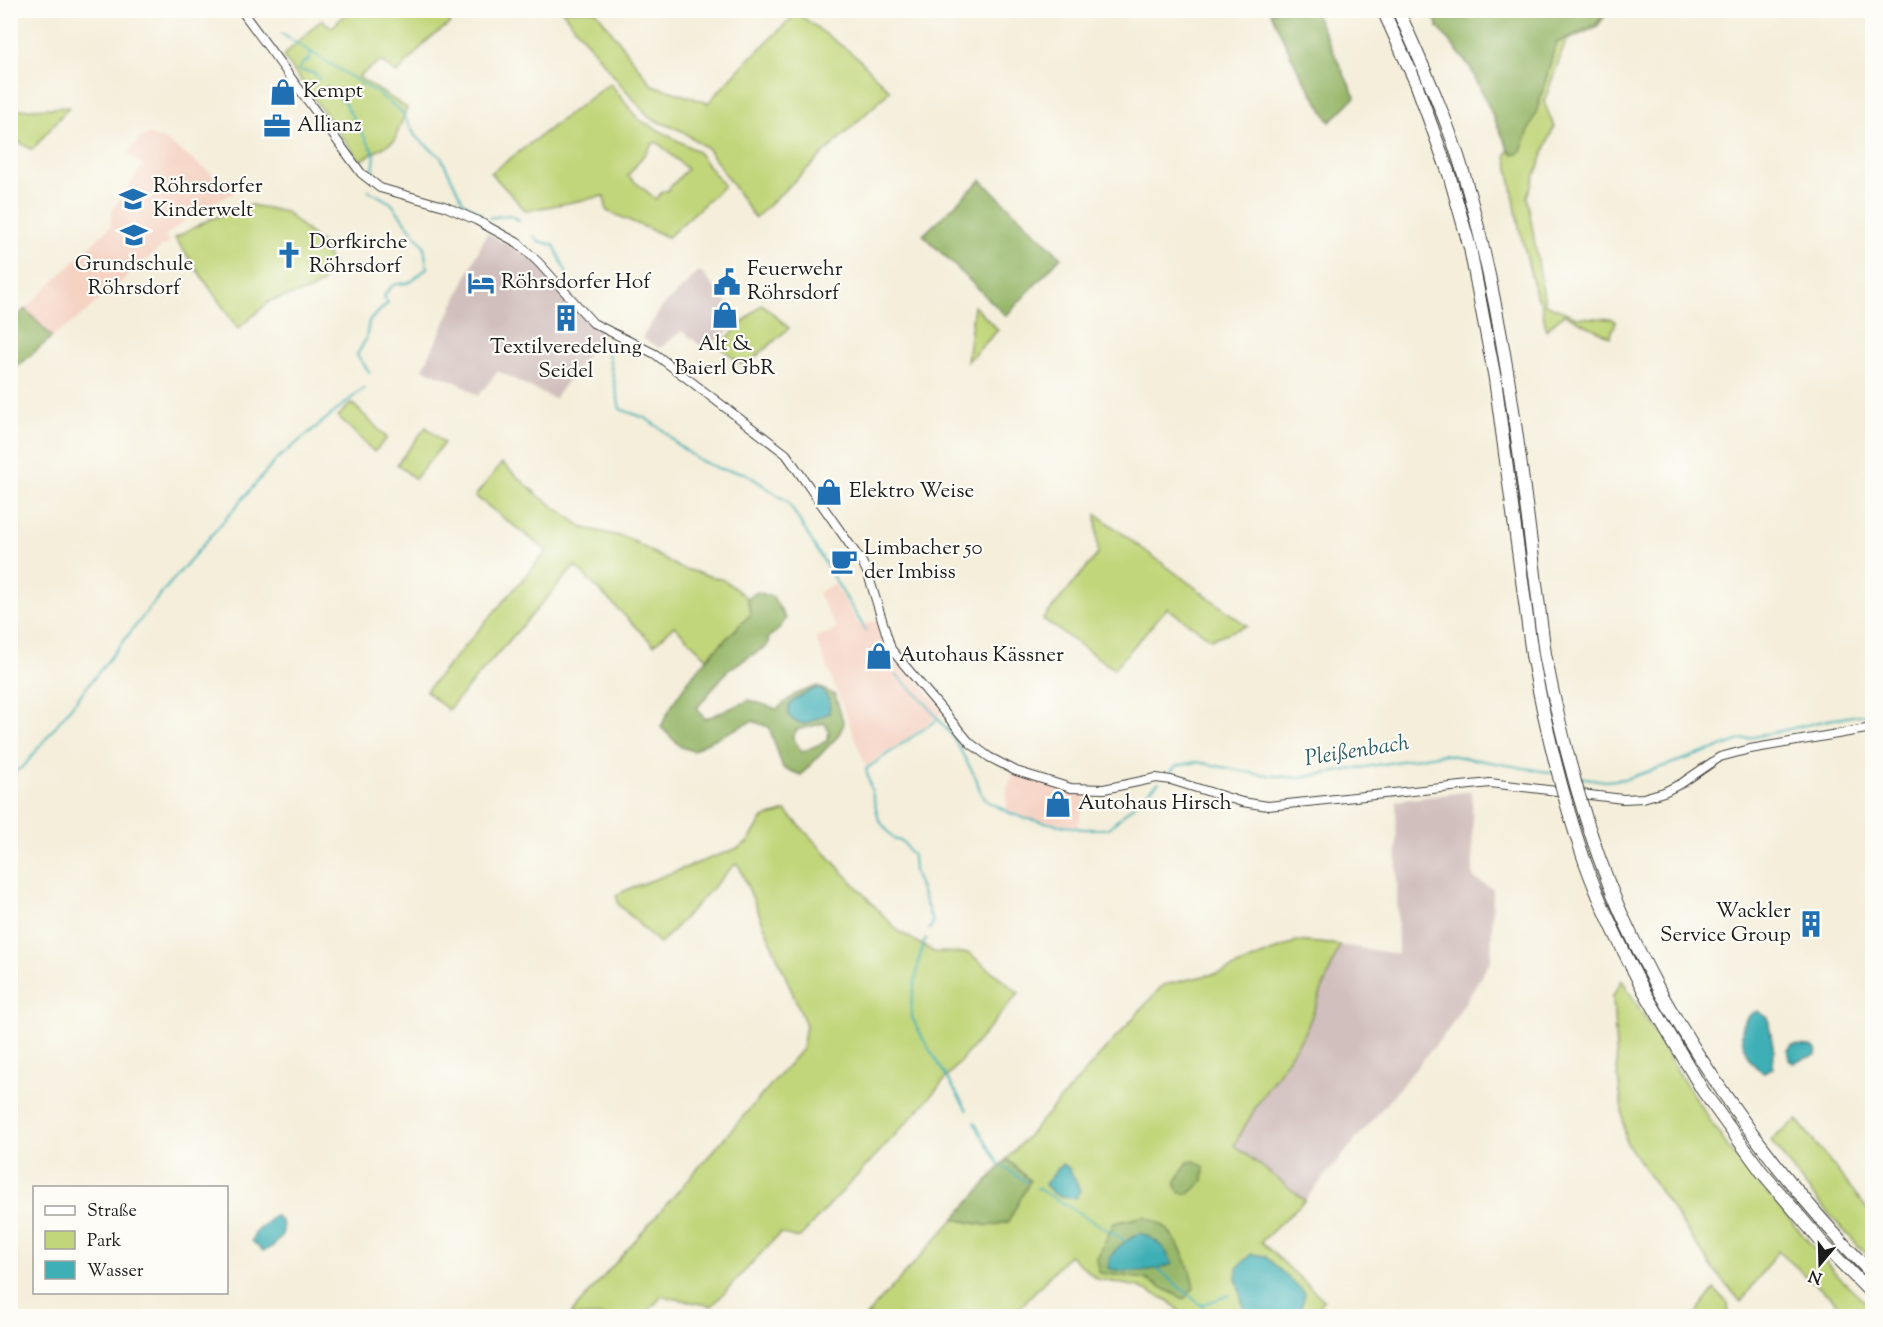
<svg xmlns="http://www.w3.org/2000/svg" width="1883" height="1327" font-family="'Sorts Mill Goudy',serif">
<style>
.built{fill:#f5d2c2}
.industrial{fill:#d1bfbd}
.green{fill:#c1d67a;stroke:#6e794b;stroke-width:1.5;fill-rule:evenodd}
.forest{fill:#98b76a;stroke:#5a6a43;stroke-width:1.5;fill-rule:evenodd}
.water{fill:#3eafb5;stroke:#2d6668;stroke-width:1.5}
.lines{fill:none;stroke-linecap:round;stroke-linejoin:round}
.stream{stroke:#3eafb5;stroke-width:2}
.minor-casing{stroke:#3c3c38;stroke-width:10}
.highway-casing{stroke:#3c3c38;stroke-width:14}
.minor{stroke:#fff;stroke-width:8}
.highway{stroke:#fff;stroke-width:12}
.highway-bridge-casing{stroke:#3c3c38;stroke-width:14;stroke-linecap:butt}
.highway-bridge{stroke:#fff;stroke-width:12}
.labels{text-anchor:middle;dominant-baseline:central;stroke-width:4.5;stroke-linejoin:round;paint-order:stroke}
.poi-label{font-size:21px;fill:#1c1c1c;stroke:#fdfcf7;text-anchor:start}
.water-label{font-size:22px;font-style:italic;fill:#2b5e61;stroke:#fdfcf7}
</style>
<rect width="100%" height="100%" fill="#fdfcf7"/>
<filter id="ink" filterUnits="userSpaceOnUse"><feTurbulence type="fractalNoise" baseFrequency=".0167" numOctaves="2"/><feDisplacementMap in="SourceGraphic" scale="12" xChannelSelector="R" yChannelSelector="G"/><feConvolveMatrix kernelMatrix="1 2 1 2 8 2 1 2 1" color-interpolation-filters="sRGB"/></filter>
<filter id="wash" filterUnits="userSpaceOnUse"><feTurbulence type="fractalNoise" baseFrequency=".008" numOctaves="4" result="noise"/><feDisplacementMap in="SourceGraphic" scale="24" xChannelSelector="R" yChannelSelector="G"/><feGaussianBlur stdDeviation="1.35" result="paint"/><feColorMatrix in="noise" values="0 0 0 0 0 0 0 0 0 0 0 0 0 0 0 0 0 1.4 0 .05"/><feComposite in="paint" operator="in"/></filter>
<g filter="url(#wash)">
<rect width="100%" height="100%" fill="#f4eeda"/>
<!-- built -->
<path class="built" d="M151,135L168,142L234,190L232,194L205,207L186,219L165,236L170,243L161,247L77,319L52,337L25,309L111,226L112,211L143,165L128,154L139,139L144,136Z
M834,583L859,626L882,619L891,649L944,712L866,767L816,638L837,629L818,593Z
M1016,771L1089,790L1077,826L1027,818L1007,810V789L1012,776Z"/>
<!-- industrial -->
<path class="industrial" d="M487,233L539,263L605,331L554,399L498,371L478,396L461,384L423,369Z
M700,271L742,320L705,349L682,331L660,348L642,338L662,307Z
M1472,791L1473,878L1493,889L1491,960L1448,1030L1305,1200L1233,1146L1260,1100L1305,1033L1340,945L1398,954L1396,801Z"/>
<!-- green -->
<path class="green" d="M344,11H439L451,23L429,39L397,73L380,61L358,77L407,108L394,141L360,161L283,56L322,19L331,28L346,14Z
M562,11H596L652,85L708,103L743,65L797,13L857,57L890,91L755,218L708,149L680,130L651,119L622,86Z
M1606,11H1609L1597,27L1566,41L1544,102L1554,126L1527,196L1545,304L1577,317L1612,319L1616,322L1610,337L1564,314L1546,330L1541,301L1537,298L1519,227L1506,155L1509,150L1513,154L1538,107L1556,43L1596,25Z
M610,83L638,119L697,151L724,186L668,237L607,211L604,196L526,211L491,173ZM657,142L687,169L667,191H663L656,199L628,176L652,144Z
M69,107L32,150L11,137V114L14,110Z
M251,205L286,212L324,246L327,256L333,263L321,284L311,290L270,301L238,329L175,238L208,220Z
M762,304L789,328L744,367L719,346Z
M974,306L998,330L967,362Z
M352,403L387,438L374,452L338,416Z
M426,427L444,443L415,479L397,464Z
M502,463L539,496L584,528L628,538L678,567L724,580L747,598L751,614L707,658L674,626L654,645L575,566L448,710L426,691L547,551L475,496Z
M1096,514L1247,626L1211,639L1167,608L1114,669L1043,619L1098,554Z
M786,811L898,931L934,952L969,953L1019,993L923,1105L799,1238L780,1233L712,1306L662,1296L644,1316H569L802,1049L806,1025L739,866L736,864L732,867L660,944L619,905L616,895L631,888L738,848L748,842L763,818Z
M1297,941L1340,945L1305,1033L1260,1100L1234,1145L1305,1200L1261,1242L1324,1300L1312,1316H1293L1297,1313L1236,1278L1246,1316H1185L1169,1301L1139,1287L1097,1279L1069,1255L1012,1316H866L954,1219L989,1226L1030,1181L1007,1159L1163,985L1223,972Z
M1622,980L1685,1083L1730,1150L1838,1276L1872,1308V1316H1852L1778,1251L1741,1302L1712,1267L1626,1142L1617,1068L1613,996Z
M1797,1120L1872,1215V1259C1834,1223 1801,1182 1771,1140Z
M1714,1289L1728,1303L1729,1314L1727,1316H1694Z"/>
<!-- forest -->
<path class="forest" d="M1270,11H1314L1355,97L1330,122L1298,70Z
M1432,11H1606L1596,25L1556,43L1538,107L1521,151L1518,154H1513L1509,150L1470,67L1438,27Z
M981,180L1061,257L1006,316L923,235Z
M25,309L52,337L11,372V322Z
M757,592L773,597L786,619L777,631L769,637L767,646L729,669L697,708L705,719L750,700L777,709L794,695L817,686L835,695L844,724L838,736L801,775L783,768L769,727L752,721L704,744L693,751L681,747L661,727C680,682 717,648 751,614L747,598ZM817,688L805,724L794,721L788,715L794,700ZM825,723L829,733L827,741L802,752L793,738L796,730Z
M1007,1159L1030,1181L1008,1222L989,1226L954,1219Z
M1195,1161L1204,1167L1203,1181L1189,1194L1180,1193L1175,1183L1188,1162Z
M1145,1216C1151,1220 1161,1223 1166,1228C1180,1243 1191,1268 1194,1288L1184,1299L1145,1279L1099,1273L1097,1258L1114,1223Z"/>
<!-- water -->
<path class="water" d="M816,688L823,691L830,701L829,713L805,724L794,721L788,715L789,705L794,700Z
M1758,1011L1768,1018L1774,1052L1773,1068L1764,1072C1743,1064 1730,1018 1758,1011Z
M1792,1045L1812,1046L1817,1050L1816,1055L1793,1063L1789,1060L1788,1050Z
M1062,1164L1069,1168L1080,1190L1076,1198C1063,1199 1052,1195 1045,1184Z
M275,1215C293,1228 278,1246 263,1251L252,1241L255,1233Z
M1140,1233C1157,1239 1165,1248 1173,1264C1154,1271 1128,1274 1108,1268C1109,1249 1125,1242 1140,1233Z
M1251,1254L1265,1256L1305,1293C1303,1303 1301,1311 1293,1316H1246L1236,1278L1237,1268Z"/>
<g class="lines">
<!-- stream -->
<path class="stream" d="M282,34L377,93L401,111L416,137L441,157L463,202L482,214
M311,52L309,60L303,63L298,70L314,73L320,79
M327,86L344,102L375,155L373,173
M368,190L391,203L424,246L427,268C422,272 417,277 412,281C399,288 394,277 384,297L388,303L369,321L366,339L357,355L370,373
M489,218L509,215L519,220
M534,236L538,241L554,245L567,274
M607,348L620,409L645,418L664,431L678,445L699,460L720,469L745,473L788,502L866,631
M895,674L922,699L953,737L976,778L981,794L987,801L1012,814L1027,819L1082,829H1108L1159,782
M10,775L24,766L160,595L277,459L364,388
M1166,776L1176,766L1197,762L1257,774L1299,778L1443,754L1553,773
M1579,777L1605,781L1626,779L1741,740L1828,720L1872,713
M929,929L933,923L914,871L913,856L903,842L894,839L879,820L866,769L938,719
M926,938L920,955L911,1004L912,1017L923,1039L967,1110
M974,1122L998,1163L1027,1182
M1037,1188L1126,1241
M1158,1269L1201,1305L1230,1295
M1202,1305L1206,1316"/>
</g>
</g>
<g filter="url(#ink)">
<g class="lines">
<defs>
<path id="minor" d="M241,10L361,173L380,188L444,206L476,220L518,243L539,263L593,323L655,354L786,454L862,562L868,574L891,649L970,743L989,757L1016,771L1071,788L1104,789L1156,778L1171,780L1242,802L1268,806L1490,783L1623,799L1643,798L1664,792L1682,783L1720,757L1750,749L1872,728"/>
<path id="highway" d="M1383,10L1416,83L1449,174L1470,248L1495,379L1532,655
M1398,10C1422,64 1447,118 1464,175C1509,330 1524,494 1545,654
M1658,988C1718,1094 1787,1187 1872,1274
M1644,991L1703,1091L1761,1171L1825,1246L1872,1294"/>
</defs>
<!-- minor casing -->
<use href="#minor" class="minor-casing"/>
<!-- highway casing -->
<use href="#highway" class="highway-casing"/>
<!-- minor -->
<use href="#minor" class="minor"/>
<!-- highway -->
<use href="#highway" class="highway"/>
<defs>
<path id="highway-bridge" d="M1545,654C1560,732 1580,810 1609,884C1623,920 1640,954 1658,988
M1532,655C1545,725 1561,794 1585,862C1601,907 1622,949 1644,991"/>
</defs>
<!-- highway-bridge casing -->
<use href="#highway-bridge" class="highway-bridge-casing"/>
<!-- highway-bridge -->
<use href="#highway-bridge" class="highway-bridge"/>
</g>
</g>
<!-- icons -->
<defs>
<symbol id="shop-bare" viewBox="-9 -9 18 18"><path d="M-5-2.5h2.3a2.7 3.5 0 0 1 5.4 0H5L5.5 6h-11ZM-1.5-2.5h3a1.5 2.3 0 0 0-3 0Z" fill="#1f6fb2" stroke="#fdfcf7" stroke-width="2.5" paint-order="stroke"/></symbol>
<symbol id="office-bare" viewBox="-9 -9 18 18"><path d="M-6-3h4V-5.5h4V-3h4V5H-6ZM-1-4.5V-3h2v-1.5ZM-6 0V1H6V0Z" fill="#1f6fb2" stroke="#fdfcf7" stroke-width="2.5" paint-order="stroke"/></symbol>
<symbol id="school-bare" viewBox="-9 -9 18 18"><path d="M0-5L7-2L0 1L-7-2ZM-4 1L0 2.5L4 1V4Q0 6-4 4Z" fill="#1f6fb2" stroke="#fdfcf7" stroke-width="2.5" paint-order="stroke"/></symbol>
<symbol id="church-bare" viewBox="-9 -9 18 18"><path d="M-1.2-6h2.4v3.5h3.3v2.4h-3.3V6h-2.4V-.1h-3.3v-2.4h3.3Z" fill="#1f6fb2" stroke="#fdfcf7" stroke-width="2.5" paint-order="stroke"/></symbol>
<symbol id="civic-bare" viewBox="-9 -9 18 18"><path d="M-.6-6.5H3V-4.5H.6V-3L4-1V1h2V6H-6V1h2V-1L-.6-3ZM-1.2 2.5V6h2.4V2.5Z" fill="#1f6fb2" stroke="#fdfcf7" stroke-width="2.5" paint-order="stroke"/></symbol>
<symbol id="hotel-bare" viewBox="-9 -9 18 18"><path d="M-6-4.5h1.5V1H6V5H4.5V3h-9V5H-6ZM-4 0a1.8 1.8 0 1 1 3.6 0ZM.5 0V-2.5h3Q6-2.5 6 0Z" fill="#1f6fb2" stroke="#fdfcf7" stroke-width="2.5" paint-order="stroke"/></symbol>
<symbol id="building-bare" viewBox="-9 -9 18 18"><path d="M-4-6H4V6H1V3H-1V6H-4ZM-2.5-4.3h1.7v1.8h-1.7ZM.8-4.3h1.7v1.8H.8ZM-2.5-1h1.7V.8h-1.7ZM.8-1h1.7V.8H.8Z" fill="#1f6fb2" stroke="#fdfcf7" stroke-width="2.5" paint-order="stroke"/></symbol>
<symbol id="cafe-bare" viewBox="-9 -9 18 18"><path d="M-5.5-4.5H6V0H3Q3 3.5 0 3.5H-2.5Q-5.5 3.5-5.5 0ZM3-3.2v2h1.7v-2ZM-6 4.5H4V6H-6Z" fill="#1f6fb2" stroke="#fdfcf7" stroke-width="2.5" paint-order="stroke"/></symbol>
</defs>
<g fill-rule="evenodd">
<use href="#shop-bare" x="264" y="73" width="38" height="38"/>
<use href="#office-bare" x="258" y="107" width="38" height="38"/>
<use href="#school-bare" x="114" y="180" width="38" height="38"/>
<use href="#school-bare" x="115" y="216" width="38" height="38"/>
<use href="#church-bare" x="270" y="236" width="38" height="38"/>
<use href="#civic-bare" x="708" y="263" width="38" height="38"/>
<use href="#hotel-bare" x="462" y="264" width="38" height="38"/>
<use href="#shop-bare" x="706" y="296" width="38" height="38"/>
<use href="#building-bare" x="547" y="299" width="38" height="38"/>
<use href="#shop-bare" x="810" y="473" width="38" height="38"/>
<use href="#cafe-bare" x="825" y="542" width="38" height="38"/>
<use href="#shop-bare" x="860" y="637" width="38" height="38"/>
<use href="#shop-bare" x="1039" y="785" width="38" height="38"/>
<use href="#building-bare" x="1792" y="905" width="38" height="38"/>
</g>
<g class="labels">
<!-- poi labels -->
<g class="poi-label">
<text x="303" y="92">Kempt</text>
<text x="297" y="126">Allianz</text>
<text x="153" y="187">Röhrsdorfer<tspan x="153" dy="24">Kinderwelt</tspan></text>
<text x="309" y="243">Dorfkirche<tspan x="309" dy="24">Röhrsdorf</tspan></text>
<text x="134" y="265" text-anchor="middle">Grundschule<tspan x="134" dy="24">Röhrsdorf</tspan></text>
<text x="747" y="270">Feuerwehr<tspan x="747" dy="24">Röhrsdorf</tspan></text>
<text x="501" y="283">Röhrsdorfer Hof</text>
<text x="725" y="345" text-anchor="middle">Alt &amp;<tspan x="725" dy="24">Baierl GbR</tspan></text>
<text x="566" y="348" text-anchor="middle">Textilveredelung<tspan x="566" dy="24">Seidel</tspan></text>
<text x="849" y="492">Elektro Weise</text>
<text x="864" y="549">Limbacher 50<tspan x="864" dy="24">der Imbiss</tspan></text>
<text x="899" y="656">Autohaus Kässner</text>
<text x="1078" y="804">Autohaus Hirsch</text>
<text x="1791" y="912" text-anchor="end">Wackler<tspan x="1791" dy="24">Service Group</tspan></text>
</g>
<!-- water labels -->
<g class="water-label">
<text transform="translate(1357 752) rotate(-9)">Pleißenbach</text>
</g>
</g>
<!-- margin -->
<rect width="1883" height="1327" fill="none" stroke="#fdfcf7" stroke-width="36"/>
<!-- legend -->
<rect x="33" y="1186" width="195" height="108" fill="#fdfcf7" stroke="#a3a29f" stroke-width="1.5"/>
<rect x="45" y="1206" width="30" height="9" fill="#ffffff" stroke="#a3a29f" stroke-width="1.5"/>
<text x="87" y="1216" font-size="18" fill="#1c1c1c">Straße</text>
<rect x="45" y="1231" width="30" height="18" fill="#c1d67a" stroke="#a3a29f" stroke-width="1.5"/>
<text x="87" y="1246" font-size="18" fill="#1c1c1c">Park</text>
<rect x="45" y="1261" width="30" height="18" fill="#3eafb5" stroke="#a3a29f" stroke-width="1.5"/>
<text x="87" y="1276" font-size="18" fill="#1c1c1c">Wasser</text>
<!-- north arrow -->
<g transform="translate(1820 1264) rotate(199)" stroke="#fdfcf7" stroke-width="4.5" paint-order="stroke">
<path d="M0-4.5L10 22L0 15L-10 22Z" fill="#1c1c1c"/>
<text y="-9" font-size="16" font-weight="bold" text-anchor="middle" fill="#1c1c1c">N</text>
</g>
</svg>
